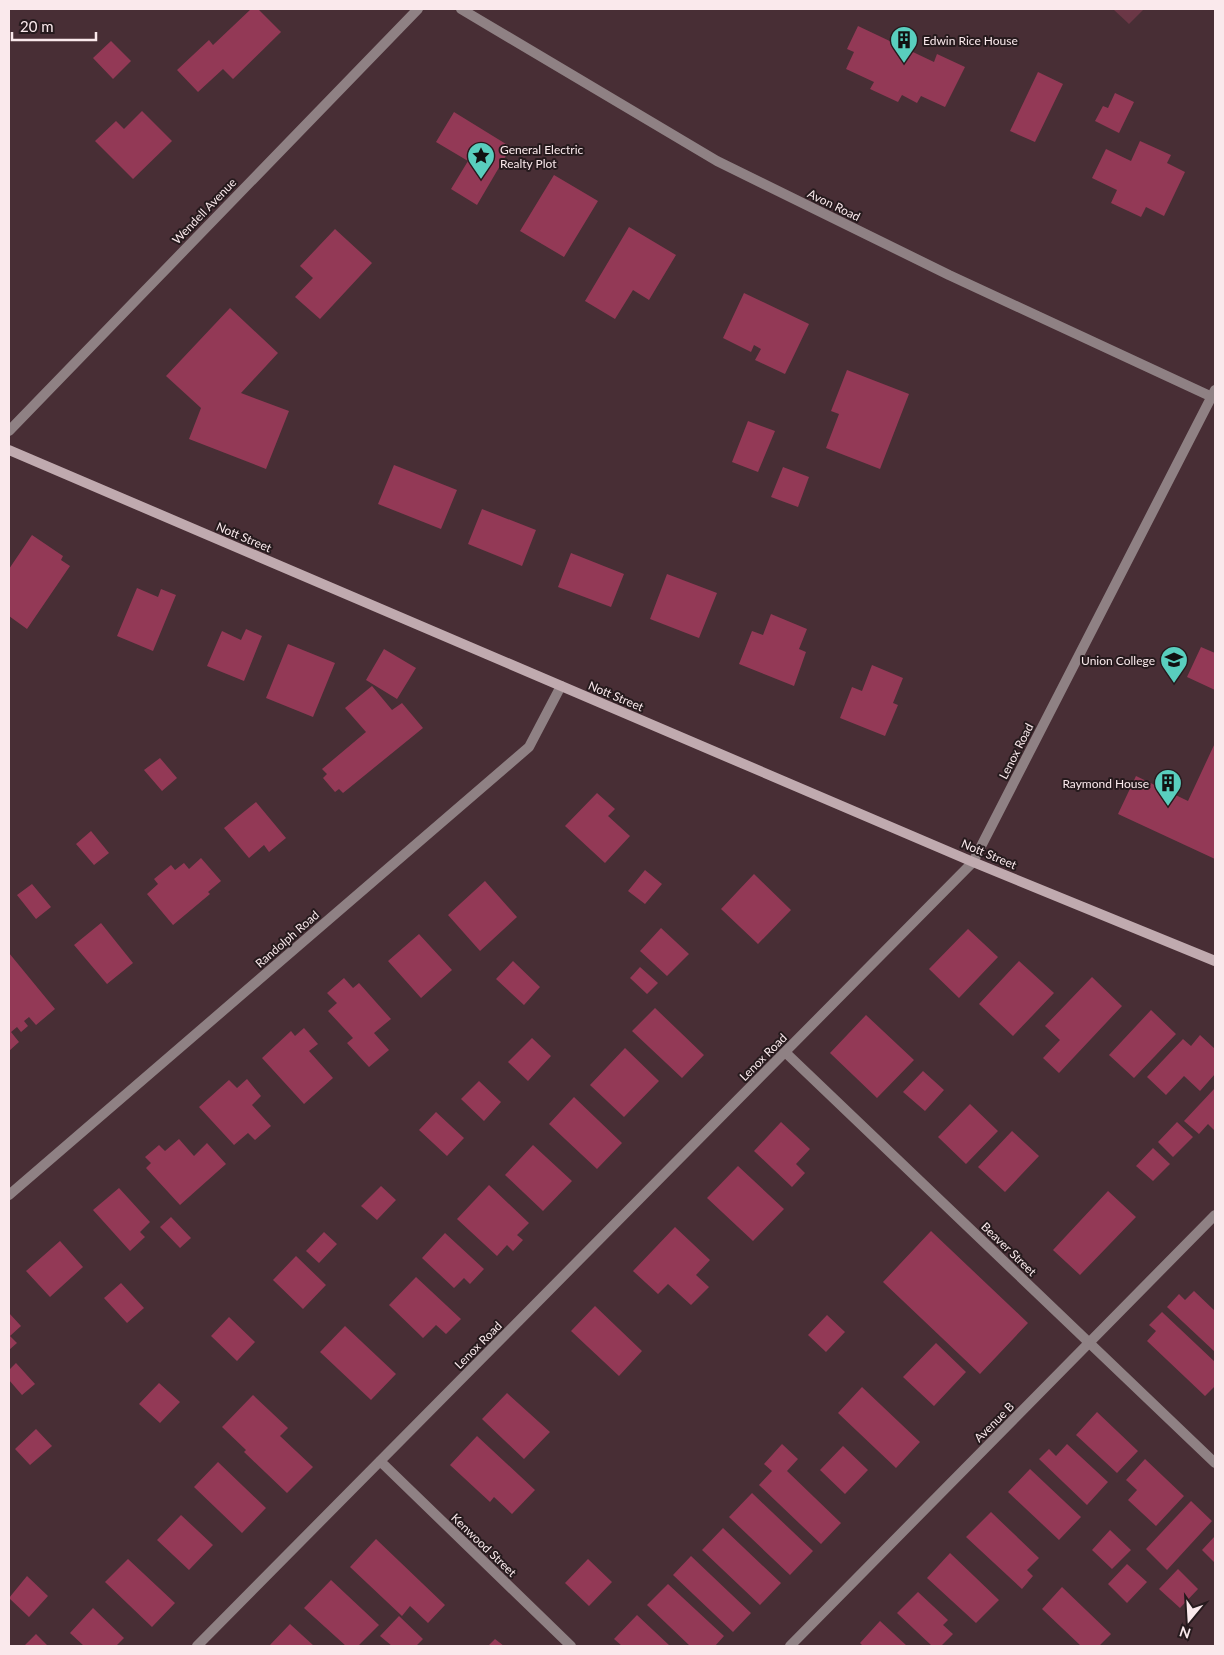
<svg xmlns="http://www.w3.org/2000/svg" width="1224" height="1655" font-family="Lato,sans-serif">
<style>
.green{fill:#6b3746}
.building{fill:#933956}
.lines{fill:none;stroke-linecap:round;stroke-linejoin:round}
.street{stroke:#8f8184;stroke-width:10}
.secondary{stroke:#c0aaaf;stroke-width:10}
.labels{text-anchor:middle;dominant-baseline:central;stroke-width:4;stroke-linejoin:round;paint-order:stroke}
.poi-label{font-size:12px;fill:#fae9ec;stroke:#261a1d;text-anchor:start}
.street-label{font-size:12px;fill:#fae9ec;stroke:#261a1d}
</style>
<rect width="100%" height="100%" fill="#482e35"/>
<!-- green -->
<path class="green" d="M1113,9H1144L1129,24Z"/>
<!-- building -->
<path class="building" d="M251,9H258L281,32L233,79L223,69L198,92L177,70L209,40L213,45Z
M858,26L934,62L937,54L965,67L945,107L921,96L917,103L902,95L898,102L870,89L874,82L846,69L854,52L847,49Z
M111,41L131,61L113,79L93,58Z
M1038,72L1063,84L1035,142L1010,131Z
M1115,93L1134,102L1119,133L1095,121L1103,106L1108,108Z
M142,111L172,141L133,179L95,141L116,121L124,129Z
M454,112L511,147L477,205L451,189L468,161L436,142Z
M1140,141L1171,155L1167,163L1185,172L1164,216L1146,207L1141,217L1111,203L1117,190L1092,178L1106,149L1131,161Z
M554,175L598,201L564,257L520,231Z
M629,227L676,255L649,300L633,290L615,319L585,301Z
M335,229L372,263L320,319L295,297L313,278L300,266Z
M744,293L809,324L785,374L755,360L761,349L754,345L751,352L723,338Z
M230,308L278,353L241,393L289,411L266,469L189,439L201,408L166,376Z
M847,370L909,394L880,469L826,448L839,414L831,411Z
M748,421L775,431L758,472L732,462Z
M394,465L457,490L441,529L378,504Z
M783,467L809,477L798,507L771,497Z
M482,509L536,530L522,566L468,544Z
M32,535L63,556L61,560L70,566L27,629L9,616V569Z
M571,553L624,574L611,607L558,587Z
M667,574L717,593L699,638L650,619Z
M137,588L158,597L161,589L176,595L153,651L117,636Z
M771,614L807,629L799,649L806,652L794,686L739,664L752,631L763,635Z
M246,629L262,636L244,681L207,666L222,631L241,640Z
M288,644L335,663L313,717L266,698Z
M1201,647L1215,653V690L1187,677Z
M384,649L416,668L397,699L366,680Z
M872,665L903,678L893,703L898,705L885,736L840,718L852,687L862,691Z
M372,686L392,710L402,703L423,728L343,793L339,789L335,792L323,778L327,774L322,769L366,732L345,708Z
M1215,743V859L1118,814L1136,776L1188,801Z
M160,758L177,778L162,791L144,770Z
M597,793L615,809L608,816L630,836L605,863L565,826Z
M256,802L286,838L269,852L264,845L249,858L224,828Z
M91,831L109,853L94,865L76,844Z
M201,858L221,881L208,892L210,894L173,925L147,894L158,884L154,879L171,865L175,870L184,863L189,869Z
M645,870L662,884L645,904L628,891Z
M754,874L791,910L758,944L721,909Z
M485,881L517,917L480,951L448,915Z
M32,884L51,907L36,919L17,895Z
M101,923L133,963L107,984L74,945Z
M661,928L689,954L667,976L640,951Z
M968,929L998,957L959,998L929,969Z
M419,934L452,970L421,998L388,961Z
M9,953L55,1009L36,1025L29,1017L24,1021L28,1026L21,1032L17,1027L11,1032L19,1042L9,1051Z
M513,961L540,987L524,1005L496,979Z
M1019,961L1054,993L1013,1036L979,1004Z
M640,967L658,983L647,994L630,978Z
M1092,977L1122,1006L1059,1073L1043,1058L1060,1040L1045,1026Z
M344,978L353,988L359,983L391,1019L374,1033L389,1050L369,1067L347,1043L353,1038L328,1011L337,1003L327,993Z
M655,1008L704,1055L682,1078L632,1031Z
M1151,1010L1176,1034L1134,1078L1109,1055Z
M866,1015L914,1060L877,1098L830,1053Z
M304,1028L318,1044L309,1051L333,1078L304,1104L262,1058L291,1031L295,1036Z
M1200,1035L1215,1049V1074L1200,1091L1184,1076L1166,1095L1147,1077L1183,1039L1191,1046Z
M532,1038L551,1056L528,1081L508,1062Z
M625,1048L659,1081L624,1117L590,1085Z
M923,1071L944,1090L925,1111L903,1092Z
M247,1079L261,1096L252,1105L271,1126L255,1140L248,1133L234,1145L199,1107L229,1080L237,1088Z
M479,1081L501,1102L484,1121L461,1099Z
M1215,1088V1131L1208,1124L1199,1134L1184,1121Z
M574,1097L622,1143L597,1169L549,1124Z
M970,1104L998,1131L966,1164L938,1137Z
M436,1112L464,1138L447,1156L419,1130Z
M781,1122L810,1149L796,1164L805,1173L792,1187L754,1151Z
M1177,1122L1193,1137L1173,1157L1158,1142Z
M1012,1131L1039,1156L1005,1192L978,1167Z
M179,1139L194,1156L207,1143L226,1164L180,1205L146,1168L151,1163L145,1157L159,1145L165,1151Z
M533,1145L572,1181L543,1211L505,1175Z
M1153,1148L1170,1164L1153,1181L1136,1166Z
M738,1166L784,1209L753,1241L707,1198Z
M489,1185L529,1223L517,1235L523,1240L513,1251L507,1245L497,1256L457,1219Z
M381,1186L396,1200L377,1220L361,1206Z
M119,1188L150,1222L140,1232L145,1237L130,1251L93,1210Z
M1108,1191L1136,1217L1080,1275L1053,1250Z
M171,1217L191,1238L180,1248L160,1227Z
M675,1227L710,1260L696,1275L709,1287L691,1305L668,1284L658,1294L633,1271Z
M931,1231L1028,1323L980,1374L883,1282Z
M324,1232L337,1244L319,1263L306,1251Z
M445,1233L484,1269L470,1284L464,1278L454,1288L422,1258Z
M60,1241L83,1267L50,1297L26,1271Z
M296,1256L326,1285L303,1309L273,1280Z
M416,1277L461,1319L446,1334L436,1325L423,1338L389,1305Z
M121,1283L144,1308L127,1323L104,1298Z
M1194,1291L1215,1311V1352L1167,1307L1179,1294L1185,1300Z
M595,1306L642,1351L619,1376L571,1331Z
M1162,1312L1215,1362V1386L1205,1396L1147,1341L1156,1331L1149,1325Z
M9,1313L21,1326L10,1336L17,1343L9,1350Z
M827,1315L845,1332L826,1352L808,1335Z
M229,1317L255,1342L237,1361L211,1336Z
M345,1326L396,1374L371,1400L320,1352Z
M936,1343L966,1372L934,1406L903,1377Z
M16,1363L35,1384L22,1395L9,1380V1370Z
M159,1383L180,1402L160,1423L139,1404Z
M862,1387L920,1442L896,1468L838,1413Z
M507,1393L550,1432L524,1459L482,1419Z
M253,1395L288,1428L280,1436L313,1467L287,1493L244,1452L246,1450L222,1427Z
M1097,1412L1138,1451L1117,1473L1076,1435Z
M36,1429L52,1446L30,1465L15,1449Z
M477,1436L535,1490L512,1514L494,1497L490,1502L450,1465Z
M782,1444L798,1459L787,1471L841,1523L821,1544L759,1485L772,1471L764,1464Z
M1067,1444L1108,1482L1087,1505L1039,1459L1049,1449L1056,1456Z
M843,1446L868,1470L845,1494L820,1470Z
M1145,1459L1184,1496L1156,1526L1128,1500L1137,1490L1126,1480Z
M218,1462L266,1508L242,1533L194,1487Z
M1030,1469L1081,1517L1059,1540L1008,1492Z
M752,1493L813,1551L790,1575L729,1517Z
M1191,1501L1212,1521L1167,1570L1146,1549Z
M991,1512L1039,1558L1027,1570L1033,1576L1022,1589L966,1537Z
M181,1515L213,1545L189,1570L157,1540Z
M723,1528L781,1583L760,1605L702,1550Z
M1110,1530L1131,1550L1112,1569L1092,1550Z
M1215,1536V1563L1202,1550Z
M376,1539L445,1605L428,1623L410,1606L402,1616L350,1567Z
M950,1553L999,1600L976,1623L927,1578Z
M691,1556L751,1613L733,1632L673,1575Z
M128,1559L175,1603L152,1627L105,1582Z
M588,1559L612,1582L589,1606L565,1583Z
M1127,1564L1147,1582L1127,1603L1108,1584Z
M1178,1569L1198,1589L1180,1608L1159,1589Z
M27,1576L48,1596L29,1617L9,1598Z
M331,1580L379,1625L358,1646H346L304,1608Z
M668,1584L724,1636L715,1646H690L647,1605Z
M1062,1587L1111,1634L1099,1646H1081L1042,1609Z
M918,1592L948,1620L943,1625L953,1634L941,1646H932L897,1613Z
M93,1608L124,1638L116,1646H84L70,1633Z
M637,1615L670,1646H622L614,1639Z
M399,1616L423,1639L416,1646H392L380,1636Z
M880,1621L907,1646H863L860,1643Z
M290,1624L314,1646H269Z
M36,1634L48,1646H24Z
M495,1639L504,1646H488Z"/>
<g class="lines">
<!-- street -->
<path class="street" d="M461,9L717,161L949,275L1210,396
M9,431L418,9
M785,1052L1215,1463
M9,1195L529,747L561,686
M380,1461L571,1646
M197,1646L973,862L1215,390
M790,1646L1215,1215"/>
<!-- secondary -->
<path class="secondary" d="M9,450L973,862L1215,961"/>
</g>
<!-- icons -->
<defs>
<symbol id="building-pin" viewBox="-11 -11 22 30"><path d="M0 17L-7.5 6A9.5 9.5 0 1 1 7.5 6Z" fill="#59cebe" stroke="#261a1d"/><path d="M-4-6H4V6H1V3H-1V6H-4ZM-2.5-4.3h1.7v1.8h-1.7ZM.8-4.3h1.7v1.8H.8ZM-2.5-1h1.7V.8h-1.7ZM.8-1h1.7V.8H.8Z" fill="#111"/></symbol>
<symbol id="sight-pin" viewBox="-11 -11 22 30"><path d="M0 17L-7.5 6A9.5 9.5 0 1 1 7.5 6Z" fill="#59cebe" stroke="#261a1d"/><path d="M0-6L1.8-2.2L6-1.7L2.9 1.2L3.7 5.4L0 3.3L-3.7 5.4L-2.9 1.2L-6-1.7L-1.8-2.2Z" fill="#111"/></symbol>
<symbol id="university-pin" viewBox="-11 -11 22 30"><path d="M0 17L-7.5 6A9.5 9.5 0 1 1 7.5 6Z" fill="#59cebe" stroke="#261a1d"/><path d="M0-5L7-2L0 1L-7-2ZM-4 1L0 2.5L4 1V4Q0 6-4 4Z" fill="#111"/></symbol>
</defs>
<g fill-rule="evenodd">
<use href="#building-pin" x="888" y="24" width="32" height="43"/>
<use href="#sight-pin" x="465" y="140" width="32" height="43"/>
<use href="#university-pin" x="1158" y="644" width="32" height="43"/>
<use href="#building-pin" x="1152" y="767" width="32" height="43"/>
</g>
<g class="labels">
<!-- poi labels -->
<g class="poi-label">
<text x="923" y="40">Edwin Rice House</text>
<text x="500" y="149">General Electric<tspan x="500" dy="14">Realty Plot</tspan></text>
<text x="1155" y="660" text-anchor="end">Union College</text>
<text x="1149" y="783" text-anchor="end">Raymond House</text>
</g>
<!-- street labels -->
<g class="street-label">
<text transform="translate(834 205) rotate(26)">Avon Road</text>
<text transform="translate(204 211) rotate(-46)">Wendell Avenue</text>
<text transform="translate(244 537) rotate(23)">Nott Street</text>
<text transform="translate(616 696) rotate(23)">Nott Street</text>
<text transform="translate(1016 751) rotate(-63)">Lenox Road</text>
<text transform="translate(989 854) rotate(23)">Nott Street</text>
<text transform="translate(287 939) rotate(-41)">Randolph Road</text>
<text transform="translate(763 1057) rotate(-45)">Lenox Road</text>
<text transform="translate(1009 1249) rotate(44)">Beaver Street</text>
<text transform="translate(478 1345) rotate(-45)">Lenox Road</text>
<text transform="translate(994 1422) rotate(-45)">Avenue B</text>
<text transform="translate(484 1545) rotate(44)">Kenwood Street</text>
</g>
</g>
<!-- border -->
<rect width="1224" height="1655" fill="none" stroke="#fae9ec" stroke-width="20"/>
<!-- north arrow -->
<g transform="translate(1189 1620) rotate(198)" stroke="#261a1d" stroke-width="4" paint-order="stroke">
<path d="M0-4L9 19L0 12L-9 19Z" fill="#fae9ec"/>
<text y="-8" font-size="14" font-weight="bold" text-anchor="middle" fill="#fae9ec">N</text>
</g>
<!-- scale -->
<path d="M12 32v8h84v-8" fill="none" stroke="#fae9ec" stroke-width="2.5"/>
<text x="20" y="32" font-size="15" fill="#fae9ec" stroke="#261a1d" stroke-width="4" paint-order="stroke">20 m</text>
</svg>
